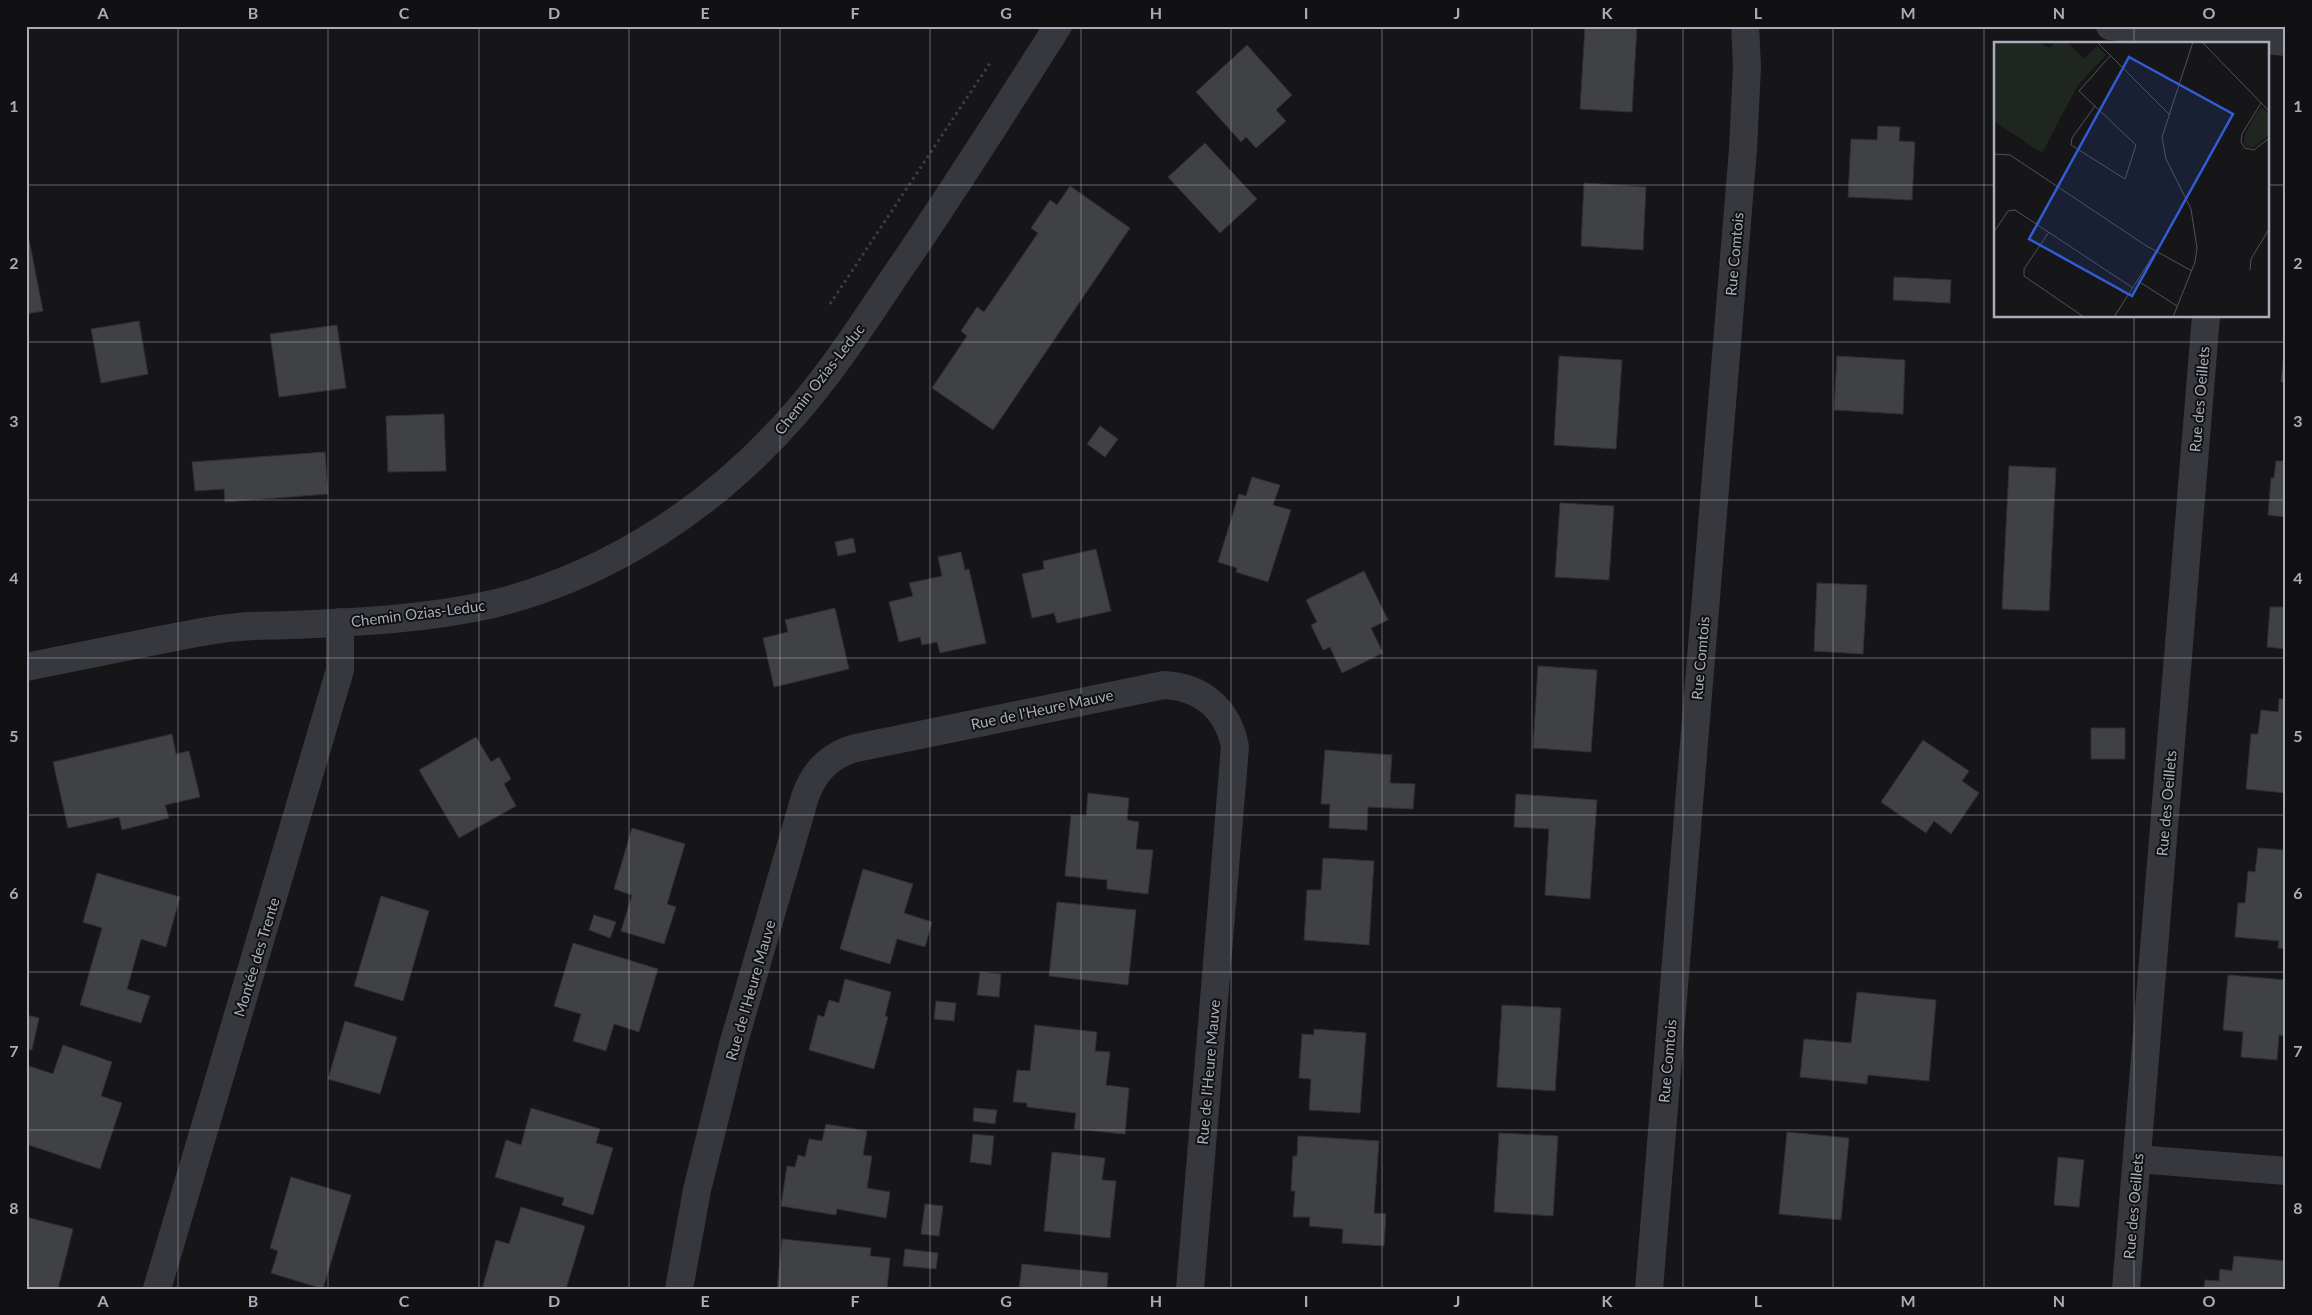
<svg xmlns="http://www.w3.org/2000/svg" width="2312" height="1315" font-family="Lato,sans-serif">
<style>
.building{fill:#404145;stroke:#303034}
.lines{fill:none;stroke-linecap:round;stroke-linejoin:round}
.path{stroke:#3d3f44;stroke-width:3;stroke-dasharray:2.5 4;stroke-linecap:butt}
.minor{stroke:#37383d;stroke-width:28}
.tertiary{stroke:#37383d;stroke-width:28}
.grid{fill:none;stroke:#a8adb8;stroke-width:1;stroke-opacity:0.55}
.labels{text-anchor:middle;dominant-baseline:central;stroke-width:4;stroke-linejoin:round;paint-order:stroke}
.street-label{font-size:15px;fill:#a8adb8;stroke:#111113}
.inset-road{fill:none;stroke:#505258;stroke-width:1}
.view{fill:#325cd3;fill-opacity:0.15;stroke:#325cd3;stroke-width:2.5}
.inset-edge{fill:none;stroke:#a8adb8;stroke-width:2.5}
.neatline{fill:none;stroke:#a8adb8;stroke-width:2}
.grid-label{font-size:16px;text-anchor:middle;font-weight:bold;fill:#a8adb8}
</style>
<rect width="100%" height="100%" fill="#161618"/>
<!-- building -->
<path class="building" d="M1585,26H1637L1632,112L1580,109Z
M1247,45L1292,95L1276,110L1286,121L1256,148L1246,137L1241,142L1196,92Z
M1878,126L1900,127L1899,141L1915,142L1912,200L1848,197L1851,139L1877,140Z
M1205,143L1257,199L1220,233L1168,177Z
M1584,183L1646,187L1643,250L1581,246Z
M1070,186L1130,228L993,430L932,388L967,336L961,331L977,307L984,312L1038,233L1031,228L1050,200L1057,205Z
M29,239L43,311L26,314V240Z
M1894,277L1951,280L1950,303L1893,300Z
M139,321L148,374L101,383L91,329Z
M337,325L346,388L279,397L270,334Z
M2286,331V382H2281Z
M1559,356L1622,360L1616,449L1554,445Z
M1837,356L1905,360L1903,414L1834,410Z
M444,414L446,471L388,472L386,416Z
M1100,426L1118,439L1105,457L1087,444Z
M2286,438V517L2268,515L2271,478H2274L2276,461H2284Z
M325,452L328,494L225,502L224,489L195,491L192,462Z
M2009,466L2056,468L2049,611L2002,609Z
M1252,477L1280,485L1273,505L1291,510L1268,582L1236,572L1237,568L1218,562L1239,494L1246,496Z
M1560,503L1614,506L1609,580L1555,577Z
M853,538L856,552L838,556L835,542Z
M1096,549L1111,611L1057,623L1054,613L1032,618L1022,574L1044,569L1043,561Z
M961,552L965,570L969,569L986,643L940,653L937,642L922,645L920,637L899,642L889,602L913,596L909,583L942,576L938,557Z
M1364,571L1388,620L1371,628L1383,653L1342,673L1330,647L1323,650L1311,625L1317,622L1306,600Z
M1817,583L1867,585L1863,654L1814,651Z
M2270,607H2286V649L2267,647Z
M835,608L849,669L774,687L763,638L788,632L785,620Z
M1538,666L1597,670L1591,752L1533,748Z
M2279,699H2286V793L2246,789L2251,734H2258L2261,710L2278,712Z
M2091,728H2125V759H2091Z
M172,734L176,754L189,751L200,797L165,805L169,818L122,830L119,817L68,828L53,762Z
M476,737L491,762L499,757L511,779L504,784L516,806L459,838L419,770Z
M1923,740L1969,771L1962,781L1979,793L1951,834L1934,821L1926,833L1881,802Z
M1325,750L1392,755L1390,783L1415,784L1413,809L1368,807L1367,830L1329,828L1330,804H1321Z
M1088,793L1129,798L1127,820L1139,822L1136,849L1153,850L1148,894L1107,889V880L1065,876L1071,815L1086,816Z
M1516,794L1597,800L1590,899L1545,895L1549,829L1514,827Z
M632,828L685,844L667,904L676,907L664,944L621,931L632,895L614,889Z
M2258,848L2286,850V949L2278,948L2279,941L2235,937L2238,903H2245L2248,871L2255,872Z
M1323,858L1374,861L1369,945L1304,940L1307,890H1321Z
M863,869L913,884L904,913L932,922L925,947L897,939L890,964L840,949Z
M97,873L180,897L166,947L141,939L127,989L150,996L141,1023L80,1005L102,928L83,922Z
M381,896L429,911L403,1001L354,986Z
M1057,902L1136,910L1128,985L1049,976Z
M594,915L616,922L610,938L589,930Z
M573,943L658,969L639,1032L614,1024L606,1051L573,1041L581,1014L554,1006Z
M980,972L1001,974L999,997L977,995Z
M2228,975L2286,980V1036L2279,1035L2277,1060L2241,1057L2243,1032L2223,1030Z
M845,979L891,992L885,1016L888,1017L874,1069L809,1050L818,1015L824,1017L829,1000L839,1003Z
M1857,992L1936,1000L1929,1081L1868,1075L1867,1084L1800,1077L1804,1039L1851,1043Z
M936,1001L956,1003L954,1021L934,1019Z
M1502,1005L1561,1008L1555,1091L1497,1087Z
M26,1015L39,1018L32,1050L26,1049Z
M345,1021L397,1037L380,1094L328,1079Z
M1035,1025L1097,1032L1095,1051L1110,1052L1106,1085L1129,1088L1125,1134L1074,1129L1076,1113L1027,1107V1103L1013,1102L1017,1070L1030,1071Z
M1314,1029L1366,1033L1360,1113L1309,1110L1311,1079L1299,1078L1302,1034L1314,1035Z
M63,1045L112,1062L101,1096L122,1103L100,1169L26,1144V1065L53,1074Z
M531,1108L600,1129L596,1143L613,1148L593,1215L562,1205L564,1198L495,1177L506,1140L521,1145Z
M974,1108L997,1110L995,1124L973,1121Z
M826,1124L867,1131L863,1155L872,1156L867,1188L890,1192L886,1218L837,1209L836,1215L781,1206L787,1166L795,1167L798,1155L805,1157L809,1139L822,1141Z
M1787,1132L1849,1138L1841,1220L1779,1214Z
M1499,1133L1558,1136L1553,1216L1494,1212Z
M973,1134L994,1136L991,1165L970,1162Z
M1298,1136L1379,1141L1374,1213L1386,1214L1384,1246L1342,1243L1343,1229L1309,1226L1310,1217H1293L1295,1191H1291L1293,1156H1297Z
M1052,1152L1105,1158L1102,1180L1116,1181L1110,1238L1044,1231Z
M2058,1157L2084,1160L2079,1207L2054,1205Z
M291,1177L351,1195L323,1289L271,1273L278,1251L270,1248Z
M925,1204L943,1206L939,1236L921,1234Z
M521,1207L585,1226L566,1289H482L496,1240L509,1244Z
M26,1217L73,1229L58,1289H26Z
M782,1239L871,1248L870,1256L890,1258L887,1289H777Z
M905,1249L938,1253L936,1269L903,1266Z
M2234,1256L2286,1261V1289H2204L2205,1280L2219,1281L2220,1269L2232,1271Z
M1022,1264L1108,1273L1107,1289H1019Z"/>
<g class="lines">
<!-- path -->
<path class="path" d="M830,304L990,63"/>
<!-- minor -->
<path class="minor" d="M2110,26L2286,42
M2137,1159L2286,1171
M157,1289L340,670V622
M679,1289L697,1190L733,1045L805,797C814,771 830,755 856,748L1164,685C1202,687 1228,709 1235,747L1190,1289
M1649,1289L1743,149L1747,66L1745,26
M2126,1289L2206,316"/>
<!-- tertiary -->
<path class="tertiary" d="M26,667C69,658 112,650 155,641C183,636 210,629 239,627C256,625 273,626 291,625C358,622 427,619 493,604C610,575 714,506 793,416C832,372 864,322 897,273C953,192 1005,109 1058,26"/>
</g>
<!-- grid -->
<path class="grid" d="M178,26V1289M328,26V1289M479,26V1289M629,26V1289M780,26V1289M930,26V1289M1081,26V1289M1231,26V1289M1382,26V1289M1532,26V1289M1683,26V1289M1833,26V1289M1984,26V1289M2134,26V44M26,185H1996M2268,185H2286M2134,316V1289M26,342H2286M26,500H2286M26,658H2286M26,815H2286M26,972H2286M26,1130H2286"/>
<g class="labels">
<!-- street labels -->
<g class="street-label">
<text transform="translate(1734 254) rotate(-85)">Rue Comtois</text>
<text transform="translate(819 379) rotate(-52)">Chemin Ozias-Leduc</text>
<text transform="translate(2199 399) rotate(-85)">Rue des Oeillets</text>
<text transform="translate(418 613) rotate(-7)">Chemin Ozias-Leduc</text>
<text transform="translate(1700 658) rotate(-85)">Rue Comtois</text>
<text transform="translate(1042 709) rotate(-12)">Rue de l'Heure Mauve</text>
<text transform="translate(2166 803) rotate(-85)">Rue des Oeillets</text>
<text transform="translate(256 957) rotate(-73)">Montée des Trente</text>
<text transform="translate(750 990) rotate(-74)">Rue de l'Heure Mauve</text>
<text transform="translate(1667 1061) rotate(-85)">Rue Comtois</text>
<text transform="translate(1208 1072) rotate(-85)">Rue de l'Heure Mauve</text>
<text transform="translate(2133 1206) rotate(-85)">Rue des Oeillets</text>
</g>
</g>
<!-- overview -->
<g transform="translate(1994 42)">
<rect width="275" height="275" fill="#161618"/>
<path d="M0,0H44L55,6L62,0H73L90,17L103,4L112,13L84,43L48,111L0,79ZM269,66L275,72V93L259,106L252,104L249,100L252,90L265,67Z" fill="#1e261f"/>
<path class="inset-road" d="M103,0L175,72M208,0L275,69M267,61L248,92L247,100L251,106L260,108L275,96M101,64L78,96L77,103L131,137L142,103L85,49L116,14M0,112L16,113L151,203L198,229M0,190L14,169L21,168L139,246M55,190L30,227V234L90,275M256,228L257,217L275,187M144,239L183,264M120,275L162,209M179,275L201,220L203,206L197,167L172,117L168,95L199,0"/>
<path class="view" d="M135,15L239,72L138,254L35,197Z"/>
<rect width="275" height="275" class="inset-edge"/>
</g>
<!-- border -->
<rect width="2312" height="1315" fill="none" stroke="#111113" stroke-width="55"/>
<rect x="28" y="28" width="2256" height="1260" class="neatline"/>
<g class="grid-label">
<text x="103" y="19">A</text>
<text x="253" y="19">B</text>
<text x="404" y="19">C</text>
<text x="554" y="19">D</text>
<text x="705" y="19">E</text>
<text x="855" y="19">F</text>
<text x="1006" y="19">G</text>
<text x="1156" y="19">H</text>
<text x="1306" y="19">I</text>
<text x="1457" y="19">J</text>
<text x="1607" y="19">K</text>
<text x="1758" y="19">L</text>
<text x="1908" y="19">M</text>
<text x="2059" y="19">N</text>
<text x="2209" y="19">O</text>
<text x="14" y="112">1</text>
<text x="2298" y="112">1</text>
<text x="14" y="269">2</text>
<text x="2298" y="269">2</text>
<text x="14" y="427">3</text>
<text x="2298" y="427">3</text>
<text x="14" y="584">4</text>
<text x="2298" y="584">4</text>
<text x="14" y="742">5</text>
<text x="2298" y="742">5</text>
<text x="14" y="899">6</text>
<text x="2298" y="899">6</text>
<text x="14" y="1057">7</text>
<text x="2298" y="1057">7</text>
<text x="14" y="1214">8</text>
<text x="2298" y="1214">8</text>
<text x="103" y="1307">A</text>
<text x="253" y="1307">B</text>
<text x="404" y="1307">C</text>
<text x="554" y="1307">D</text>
<text x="705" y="1307">E</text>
<text x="855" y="1307">F</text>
<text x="1006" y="1307">G</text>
<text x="1156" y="1307">H</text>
<text x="1306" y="1307">I</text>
<text x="1457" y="1307">J</text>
<text x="1607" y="1307">K</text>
<text x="1758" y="1307">L</text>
<text x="1908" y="1307">M</text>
<text x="2059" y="1307">N</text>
<text x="2209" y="1307">O</text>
</g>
</svg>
